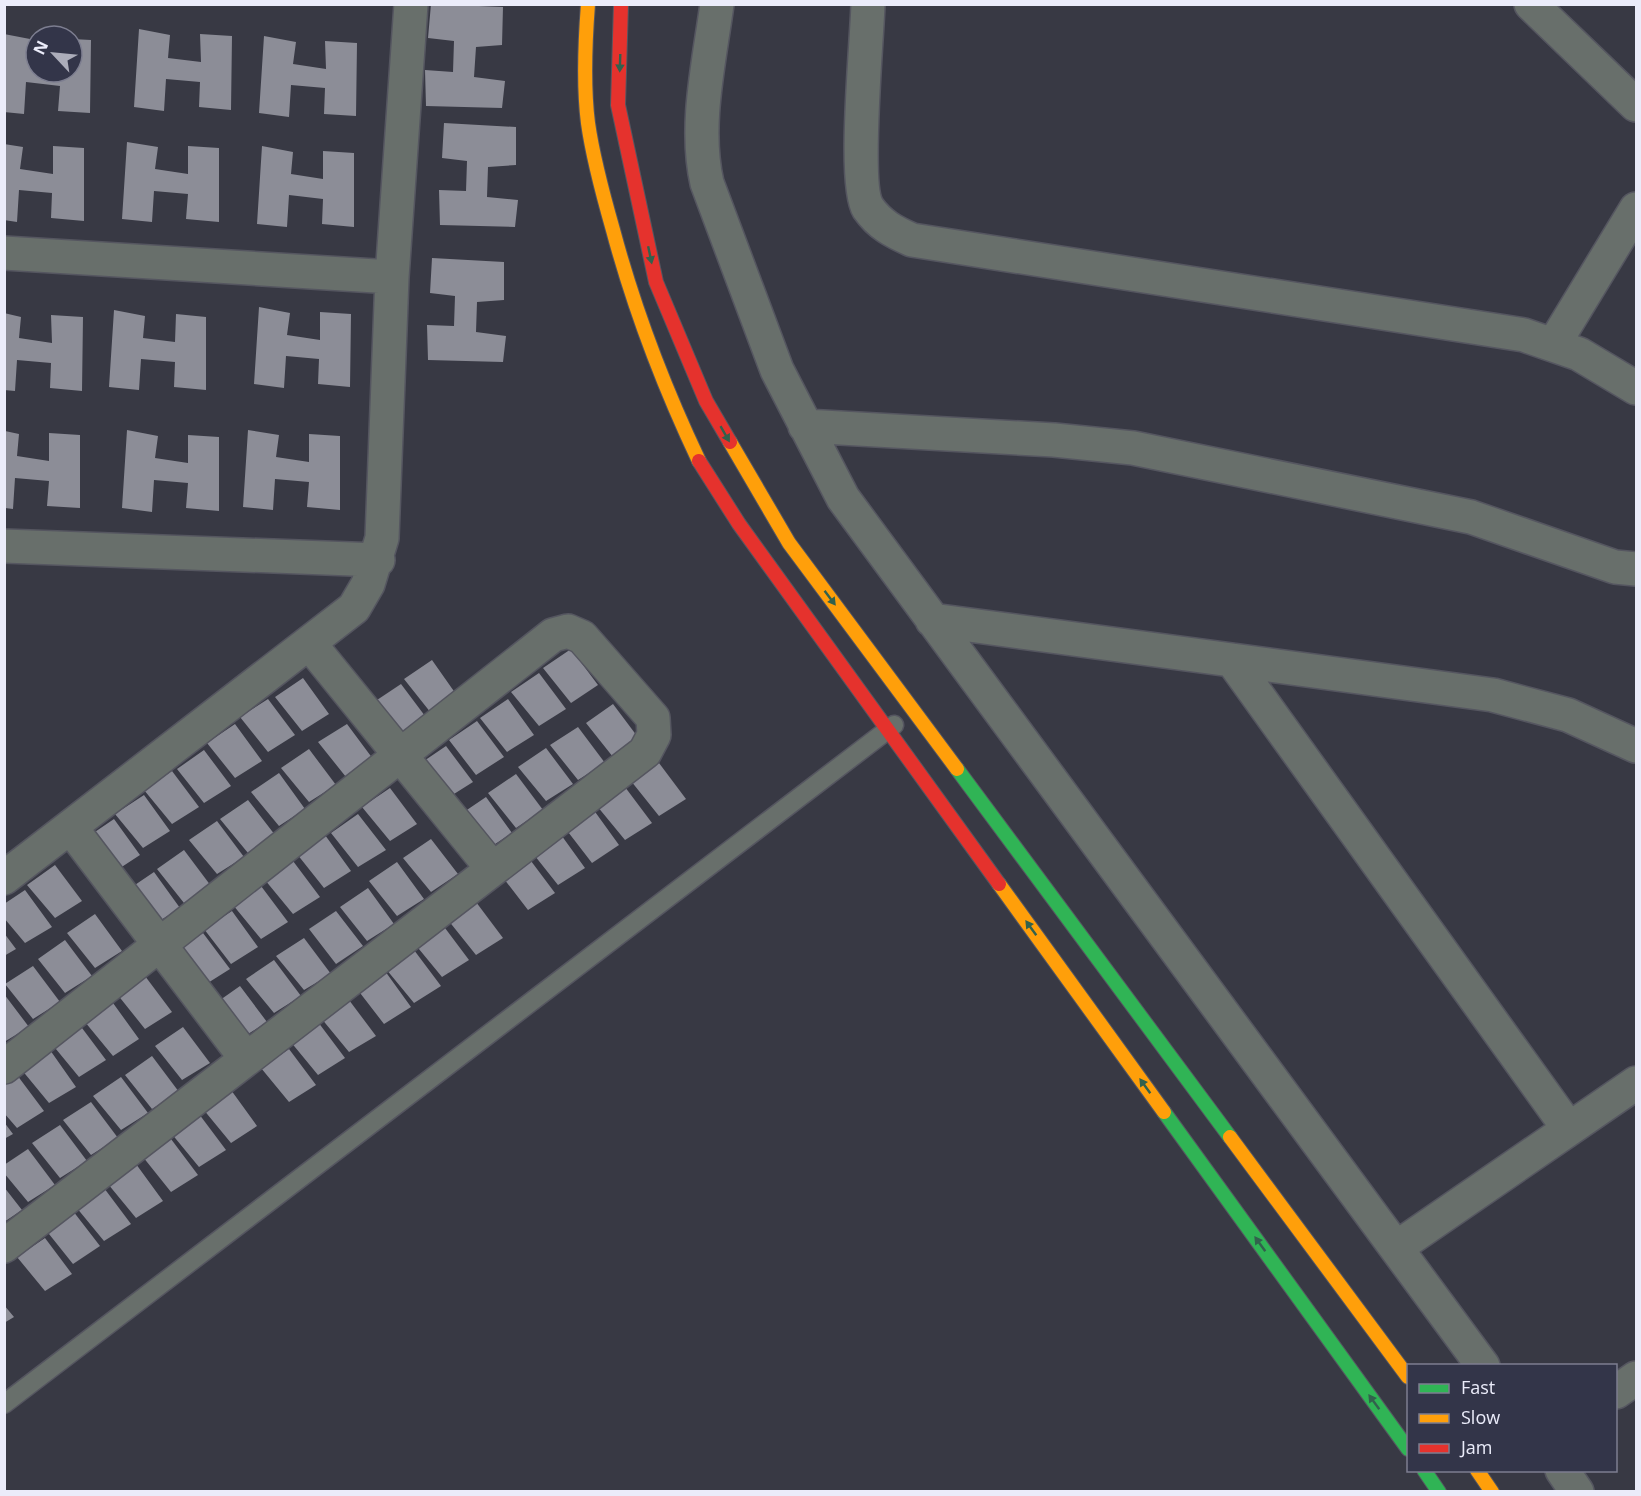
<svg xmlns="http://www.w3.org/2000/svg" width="1641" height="1496" font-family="'Open Sans',sans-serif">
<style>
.building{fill:#8c8d97}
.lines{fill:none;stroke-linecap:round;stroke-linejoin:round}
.lane-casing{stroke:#555660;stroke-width:21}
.street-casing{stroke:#555660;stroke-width:36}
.fast-casing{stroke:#555660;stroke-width:16}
.slow-casing{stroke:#555660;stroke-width:16}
.jam-casing{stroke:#555660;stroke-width:16}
.lane{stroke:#686f6b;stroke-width:18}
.street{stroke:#686f6b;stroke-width:33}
.fast{stroke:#30b455;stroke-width:14}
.slow{stroke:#ff9f0a;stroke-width:14}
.jam{stroke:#e5322d;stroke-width:14}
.oneway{fill:#32614d}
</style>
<rect width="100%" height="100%" fill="#383944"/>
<!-- building -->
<path class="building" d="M431,4L503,7L502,45L476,47L474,77L505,81L502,108L426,106L425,70L453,72L454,41L428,38Z
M139,29L170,35L168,58L201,62L200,34L232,36L231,110L199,107L200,82L166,79L164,111L134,107Z
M4,34L30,39L27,61L36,62V72H72V39L91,40L90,113L58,111L60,86L26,82L24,114L4,112Z
M264,36L296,42L293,64L326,69L325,41L357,43L356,116L324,114L325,88L291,85L289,117L259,113Z
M444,123L516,127V165L488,167L487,197L518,200L515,227L440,225L439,190L466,191L467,161L442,158Z
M127,142L158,147L155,169L188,174V146L219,148V222L186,219L188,194L154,191L152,222L122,219Z
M4,144L23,147L20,169L53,174V146L84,148V221L51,218L52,193L19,190L17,222L4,220Z
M262,146L293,152L291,174L323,179V151L354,153V227L322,224L323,199L289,195L287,227L257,224Z
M432,258L504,262V300L477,302L476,332L506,336L503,362L428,360L427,325L454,326L455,296L430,293Z
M259,307L290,313L287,335L320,340V312L351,314L350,387L318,384L319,359L286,356L284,388L254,384Z
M114,310L145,316L143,338L175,342L176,314L206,317V390L174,387L175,362L141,359L139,390L109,387Z
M4,313L21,317L19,338L52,343L51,315L83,317L82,391L50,388L51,363L17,360L15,391L4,390Z
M127,430L158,436L155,458L188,463V435L219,437V511L186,508L188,483L154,480L152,512L122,508Z
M248,430L279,435L276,457L309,462V434L340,436V510L307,507L309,482L275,479L273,510L243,507Z
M5,431L19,434L17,456L49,461V433L80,435V508L47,506L49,481L15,478L13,509L5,508Z
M571,649L598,685L571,703L543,668Z
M432,660L458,697L431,713L404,679Z
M539,673L566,709L539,726L511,692Z
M303,678L329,714L302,731L275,697Z
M401,684L428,720L401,737L374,702Z
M268,699L295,735L268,752L240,717Z
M508,699L534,735L507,752L480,718Z
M613,704L640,740L613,757L586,723Z
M477,721L504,757L476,775L449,740Z
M235,724L262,761L235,778L207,743Z
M347,724L373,759L346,777L318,742Z
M578,727L605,763L578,780L550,745Z
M446,746L473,782L446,799L418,765Z
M546,748L573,784L546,801L518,767Z
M309,749L336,785L309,802L281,768Z
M204,750L231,786L204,803L177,769Z
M659,763L686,799L659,816L631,781Z
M172,771L199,807L172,824L144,790Z
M279,773L305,809L279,826L251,792Z
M516,774L543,810L516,828L488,793Z
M625,787L652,823L625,840L597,806Z
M390,788L417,824L390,841L362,807Z
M144,795L170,831L143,848L115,814Z
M486,797L512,833L486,850L458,816Z
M248,800L275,835L248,853L220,819Z
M593,809L619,845L592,863L565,828Z
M358,814L386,850L358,867L331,833Z
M114,819L140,855L114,872L86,838Z
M217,821L244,857L217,874L189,840Z
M559,832L585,868L558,885L531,851Z
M325,835L351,871L324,888L297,854Z
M431,839L458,874L431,892L403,858Z
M184,850L211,886L184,903L157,869Z
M528,857L555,893L528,910L501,875Z
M293,861L320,897L293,914L265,880Z
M397,862L424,899L397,916L369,881Z
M55,865L82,901L55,918L27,885Z
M154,872L180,908L153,925L126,891Z
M261,886L288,922L261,939L233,905Z
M368,888L394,924L367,941L340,907Z
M25,890L52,927L25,943L4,918V904Z
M476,902L503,938L476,955L448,920Z
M232,911L258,947L231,964L204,929Z
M336,911L363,946L336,964L309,929Z
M95,914L122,951L95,968L67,933Z
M442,924L469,960L442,977L414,943Z
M4,933L16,949L4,956Z
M203,933L230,969L203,986L175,952Z
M304,938L331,974L304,990L276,956Z
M65,940L92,976L65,993L38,959Z
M414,950L441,986L414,1003L386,969Z
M274,960L301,996L274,1013L246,979Z
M33,966L60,1002L33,1019L5,984Z
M385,971L411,1007L384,1024L357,989Z
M145,976L172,1012L145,1029L117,994Z
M240,986L267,1022L240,1039L213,1005Z
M4,994L29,1027L4,1042Z
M349,1000L376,1036L349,1052L321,1018Z
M113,1003L139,1039L113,1056L85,1022Z
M318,1022L345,1058L318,1075L290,1041Z
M79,1024L106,1060L79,1077L51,1043Z
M183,1027L210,1063L182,1080L155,1046Z
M289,1049L316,1085L289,1102L261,1068Z
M50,1050L76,1087L49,1103L21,1069Z
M152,1056L179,1092L152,1109L125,1075Z
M17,1075L44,1111L17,1128L4,1113V1083Z
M121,1077L148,1113L121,1130L93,1096Z
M231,1090L257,1126L231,1143L203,1109Z
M91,1102L118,1138L91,1155L63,1120Z
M199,1114L226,1150L199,1167L171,1133Z
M4,1122L13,1134L4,1139Z
M60,1125L87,1161L60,1178L32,1143Z
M171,1139L198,1175L171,1192L143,1157Z
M28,1149L55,1185L28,1202L4,1173V1165Z
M136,1164L163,1201L136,1218L108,1184Z
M4,1187L22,1210L4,1222Z
M104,1188L131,1224L104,1241L76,1207Z
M73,1211L100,1246L73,1264L45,1229Z
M45,1238L72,1274L45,1291L17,1257Z
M4,1305L14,1317L4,1323Z"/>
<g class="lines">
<defs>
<path id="lane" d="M4,1404L894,725"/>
<path id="street" d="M717,4C709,63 694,126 707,183L777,370L843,498L1483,1366
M868,4C867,41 853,184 868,208C880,225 894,232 912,240L1524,335L1579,354L1636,388
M1531,4L1636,105
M4,253L392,277
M1554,344L1636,209
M805,426L1054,440L1133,448L1471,517L1615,567L1636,569
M4,546L378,560
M932,620L1493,695L1568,715L1636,746
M309,643L492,868
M1232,660L1569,1129
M71,828L245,1057
M4,878L354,608L368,584L382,538L392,277L411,4
M4,1067L553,635L568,631L582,637L653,718L654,735L645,752L4,1246
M1396,1248L1636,1083
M1616,1392L1636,1378
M1562,1470L1577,1492"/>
<path id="fast" d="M957,769L1230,1137
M1164,1112L1408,1449
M1424,1470L1439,1492"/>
<path id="slow" d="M588,4C585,43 583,84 588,123C593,159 603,195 613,230C635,312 663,385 699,461
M730,442L789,543L957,769
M999,884L1164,1112
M1230,1137L1408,1377
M1477,1470L1492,1492"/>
<path id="jam" d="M621,4L618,105L656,282L706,401L730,442
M699,461L739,524L999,884"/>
</defs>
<!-- lane casing -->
<use href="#lane" class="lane-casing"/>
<!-- street casing -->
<use href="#street" class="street-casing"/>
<!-- fast casing -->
<use href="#fast" class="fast-casing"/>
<!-- slow casing -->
<use href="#slow" class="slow-casing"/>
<!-- jam casing -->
<use href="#jam" class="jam-casing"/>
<!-- lane -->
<use href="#lane" class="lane"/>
<!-- street -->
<use href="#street" class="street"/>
<!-- fast -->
<use href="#fast" class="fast"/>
<!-- slow -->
<use href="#slow" class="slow"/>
<!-- jam -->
<use href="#jam" class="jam"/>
</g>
<!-- one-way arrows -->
<defs><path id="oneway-solid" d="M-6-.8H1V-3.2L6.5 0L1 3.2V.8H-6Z" transform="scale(1.5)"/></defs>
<g class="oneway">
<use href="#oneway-solid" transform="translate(620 63) rotate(92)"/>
<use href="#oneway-solid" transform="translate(650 255) rotate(78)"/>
<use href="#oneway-solid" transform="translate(725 434) rotate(60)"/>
<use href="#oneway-solid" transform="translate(830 598) rotate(53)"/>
<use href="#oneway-solid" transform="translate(1031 928) rotate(-126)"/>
<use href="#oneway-solid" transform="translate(1145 1086) rotate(-126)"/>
<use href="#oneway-solid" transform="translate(1260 1244) rotate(-126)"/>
<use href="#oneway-solid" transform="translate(1374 1402) rotate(-126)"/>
</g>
<!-- border -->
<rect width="1641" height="1496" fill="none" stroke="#ebecfa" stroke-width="12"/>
<!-- legend -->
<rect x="1407" y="1364" width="210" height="108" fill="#333549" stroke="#7d7e90" stroke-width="1.5"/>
<rect x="1419" y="1384" width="30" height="9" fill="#30b455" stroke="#7d7e90" stroke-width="1.5"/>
<text x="1461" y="1394" font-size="18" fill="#ebecfa">Fast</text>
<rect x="1419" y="1414" width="30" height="9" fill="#ff9f0a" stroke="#7d7e90" stroke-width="1.5"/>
<text x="1461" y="1424" font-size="18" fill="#ebecfa">Slow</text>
<rect x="1419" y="1444" width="30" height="9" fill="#e5322d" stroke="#7d7e90" stroke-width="1.5"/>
<text x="1461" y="1454" font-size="18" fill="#ebecfa">Jam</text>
<!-- north arrow -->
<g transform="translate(54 54) rotate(296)"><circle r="28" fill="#333549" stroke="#7d7e90" stroke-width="1.5"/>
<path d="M0-4.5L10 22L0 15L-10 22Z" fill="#acadba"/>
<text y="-9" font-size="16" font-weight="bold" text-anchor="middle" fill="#ebecfa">N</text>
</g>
</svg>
